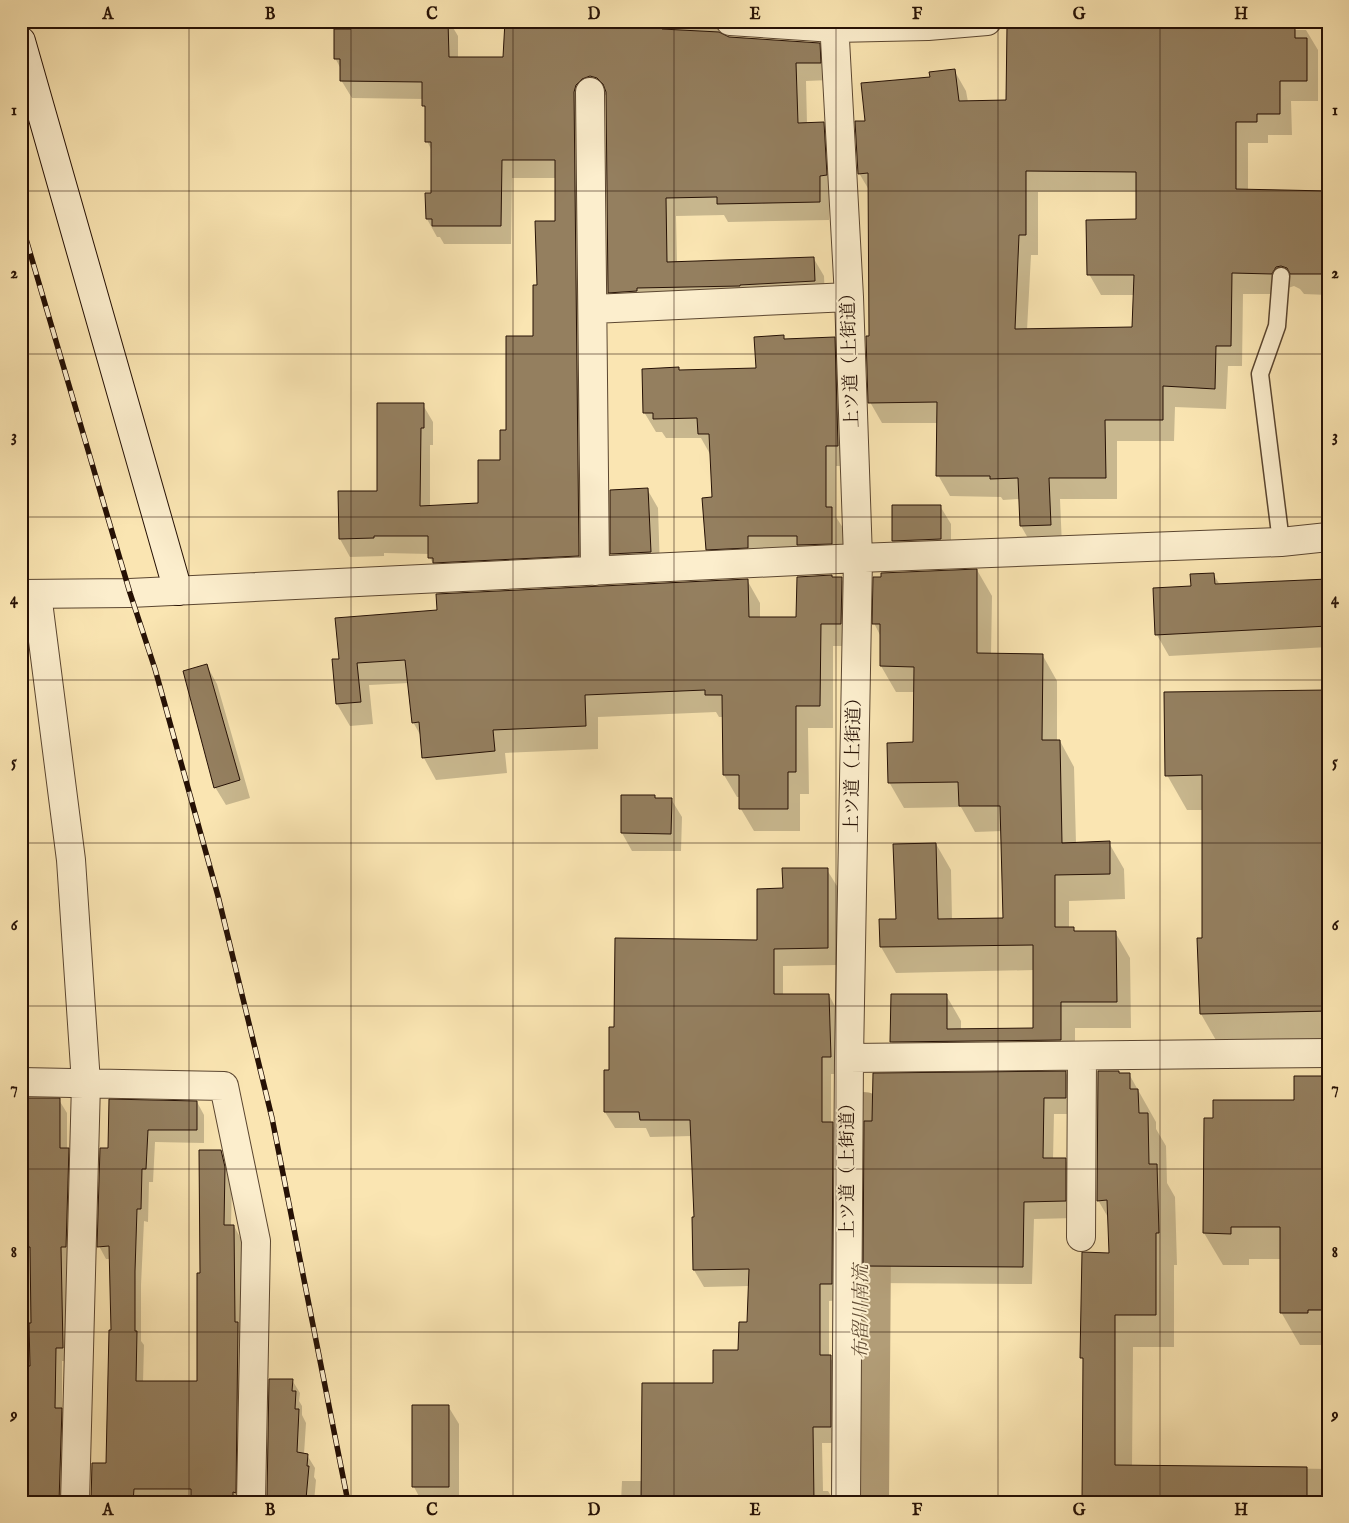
<svg xmlns="http://www.w3.org/2000/svg" width="1349" height="1523" font-family="'IM FELL English','Noto Serif JP',serif">
<style>
.shadow{fill:#0003;fill-rule:evenodd}
.lines{fill:none;stroke-linecap:round;stroke-linejoin:round}
.river{stroke:#b29d77;stroke-width:58}
.building{fill:#947f5f;stroke:#261105;fill-rule:evenodd}
.lane-casing{stroke:#5b4630;stroke-width:19}
.street-casing{stroke:#5b4630;stroke-width:30}
.secondary-casing{stroke:#261105;stroke-width:30}
.lane{stroke:#fceecd;stroke-width:16}
.street{stroke:#fceecd;stroke-width:28}
.secondary{stroke:#fceecd;stroke-width:28}
.rail-casing{stroke:#261105;stroke-width:5.5}
.rail{stroke:#fceecd;stroke-width:4;stroke-dasharray:11;stroke-linecap:butt}
.grid{fill:none;stroke:#261105;stroke-width:1;stroke-opacity:0.55}
.labels{text-anchor:middle;dominant-baseline:central;stroke-width:4;stroke-linejoin:round;paint-order:stroke}
.street-label{font-size:18px;fill:#261105;stroke:#fceecd}
.water-label{font-size:19px;font-style:italic;fill:#655038;stroke:#fceecd}
.neatline{fill:none;stroke:#261105;stroke-width:2}
.grid-label{font-size:16px;text-anchor:middle;font-weight:bold;fill:#261105}
</style>
<rect width="100%" height="100%" fill="#fae5b2"/>
<filter id="stains"><feTurbulence type="fractalNoise" baseFrequency=".004" numOctaves="4"/><feColorMatrix values="0 0 0 0 .2 0 0 0 0 .09 0 0 0 0 .02 0 0 0 .5 -.17"/></filter>
<radialGradient id="worn" r=".72"><stop offset=".6" stop-color="#630" stop-opacity="0"/><stop offset="1" stop-color="#630" stop-opacity=".3"/></radialGradient>
<!-- shadow -->
<path class="shadow" d="M386,21H449L458,36V58H505L506,21H762L727,30L725,36L819,44L829,62L830,80L806,81L807,124H823L833,141L836,193H829V220L728,222L724,215L676,216L677,263L814,259L824,276L825,299L619,310L609,292L607,95L600,94L589,573L440,576L430,558V554L384,553V556L350,557L340,539L339,492H378L423,405L433,422V445H430V507L480,504L501,462L507,431L534,337L538,286L556,222V178H512L511,244H444L440,237H437L427,219L433,195L432,151L427,141V111L424,106V99L352,98L341,80V69L335,58L336,23L386,24Z
M1018,21H1168V23H1267L1270,30H1306L1318,50V101H1291L1292,135H1268V143H1248V191L1328,192V295L1304,294L1300,289L1294,286L1288,288L1283,294H1243L1242,366H1228L1226,409L1175,407L1174,441H1117V499H1060L1062,546L1033,547L1021,526L1020,499L1003,500L1001,497L950,496L938,475V423H882L870,402L869,190L859,173L866,122L932,78L954,70L966,91L968,102L1007,101ZM1038,192H1137V220L1089,274L1101,295H1134L1133,328L1027,330L1031,255H1038Z
M783,337L785,340L834,338L846,358L849,466H836V517L843,528V563L718,569L707,549L713,498L710,454L701,438H666L662,432H656L644,412L678,369L680,372L757,369Z
M647,489L658,508L660,570L622,572L612,554L611,491Z
M940,506L951,524V557L904,559L893,541Z
M977,570L992,596L991,655L1043,656L1057,681V741H1060L1074,767L1076,844L1109,843L1124,869L1125,899L1069,901V928H1073L1076,933L1115,932L1130,958L1131,1028H1075V1066L906,1067L892,1042L946,995L961,1021V1030L1035,1029L1034,970L896,973L881,947V921L897,920L936,844L951,870L952,920L1005,919L1002,831L975,832L961,807L904,808L889,782L914,744L915,692H896L881,666V637L874,623Z
M1213,574L1220,585L1328,580V647L1169,656L1157,635L1154,589L1192,587Z
M832,576L833,578H841L854,600L853,646H833V728H808L809,794H800V831H754L741,809V797H737L724,775L723,717H719L716,712L598,717V749L505,753L507,773L436,780L424,758L422,738L413,722L409,683L369,685L373,724L350,726L337,704L333,660H340L439,611L747,580L760,603V618H798Z
M207,666L217,684L250,798L226,805L215,787Z
M1328,692V1050L1221,1049L1201,1014L1198,940H1203V810H1187L1167,775Z
M655,797L656,799H671L682,817L681,851H632L622,833Z
M827,870L837,886V965L783,966V995H829L838,1012L840,1074H831V1123L842,1140L841,1300L829,1301V1356L840,1373V1443H822L823,1491H828L835,1502H621L622,1481H643L740,1351L748,1323L749,1286L704,1287L694,1270L696,1219L692,1136L650,1137L646,1128H615L605,1112L615,1028L758,941L784,890Z
M1066,1073L1075,1090V1114H1054L1053,1159H1065L1075,1176V1218L1034,1219L1032,1284L874,1283L864,1266L873,1122Z
M1129,1074L1156,1122V1129L1166,1146L1167,1183L1175,1197L1177,1265H1174V1347H1133L1132,1466L1328,1469V1502H1083L1084,1362L1082,1358L1110,1254L1109,1219L1098,1200L1119,1075Z
M1328,1077V1345H1300L1281,1312V1259H1249V1265H1223L1204,1233L1205,1120H1214L1295,1101Z
M59,1100L67,1113V1150L75,1163L70,1361H62V1411L69,1422L67,1502H21V1263L24,1150H26Z
M197,1102L204,1115V1143L155,1142L153,1182H149L148,1222L144,1221L141,1285V1341L144,1345L143,1382H198L201,1275L221,1151L228,1164L232,1181L231,1226H234L241,1239L242,1502H92L107,1464L112,1332L111,1259H106L99,1246L110,1150Z
M270,1380H292L300,1393L299,1401L302,1406V1415L306,1423L304,1454L307,1455L315,1468L314,1477L316,1480L314,1502H268Z
M448,1406L459,1424V1502H422L414,1487Z"/>
<g class="lines">
<!-- river -->
<path class="river" d="M860,1502L863,1121"/>
</g>
<!-- building -->
<path class="building" d="M404,21H448L449,57H503L505,21H633V24H662V29L719,32L729,37L820,43L821,63H796L798,123L824,122L827,175L820,176V202L717,204V197L666,198L667,262L814,257L815,281L740,285V286L637,288V291L608,293L606,92L603,84L597,78L590,76L582,79L576,85L574,92L579,556L433,563V558H428V536H374V538L339,539L338,491H377V403H424V428H421L420,506L478,503V460H500V430H506V336H533V285H537L535,221H555V160H502L501,226H432V219H426L425,193H431V142H425V106H422V82L340,81V59H334V29H351V22L404,23Z
M1248,21L1267,22V28H1295V38H1307V81H1280V114H1257V122H1236V189L1328,191V274H1290L1287,268L1281,266L1276,267L1272,274L1232,273L1231,346H1216L1215,389L1163,386V420H1105L1106,478H1049L1051,525L1020,526L1018,478L990,479V476H936L937,402L868,403L866,336H869L868,173L858,174L855,121H865L861,83L930,77L929,72L955,69L959,101L1006,100L1007,26L1126,27V22ZM1026,171L1136,172V219L1086,220L1087,275H1134L1132,327L1015,329L1019,235H1026Z
M784,335V339L835,337L838,446H826V507H832V544L797,545V536H748V548L706,550L702,498L712,497L709,434H698L697,418L653,419V413H643L642,369L679,367V370L756,368L754,337Z
M648,488L651,552L610,554V490Z
M892,505H941V539L892,541Z
M977,569V653L1043,654L1042,740H1060L1062,843L1110,841V874L1055,875V927H1074V931H1116L1117,1002H1061V1040L890,1042L891,994H947V1029L1033,1028V945L880,947L879,919H896L893,844L936,843L938,919L1003,918L1000,806H959L958,782L888,783L887,743L913,742L914,667L880,666V624H872L873,577H881V573Z
M1214,573L1215,584L1328,579V626L1155,635L1153,588L1191,586L1190,574Z
M832,575V577H842L841,624H821L820,706H796V772H788V809H739V775H723L722,695H705V690L585,695L586,726L493,730L495,751L422,758L419,722L412,723L405,660L357,663L361,702L336,704L332,659H339L335,618L437,610L436,594L748,579L749,617H796L797,577Z
M207,664L240,780L214,788L183,671Z
M1328,690V1011L1200,1014L1197,938H1202V775L1165,776L1164,692Z
M621,795H655V798H672L671,834L621,833Z
M782,868H828V948L774,949V994H829L831,1057H822V1122H833L832,1284H820V1355H831V1427H813L814,1502H641L642,1383H713V1350H738L739,1322H747L749,1269L693,1270L692,1217H694L690,1120H640L639,1112H604V1070H609V1027H614L615,938L757,940V889L783,888Z
M1066,1071V1098H1044L1043,1158H1066V1201L1024,1202L1023,1267L863,1266L864,1121H872L873,1073Z
M1098,1071H1119V1073H1130V1089H1138L1139,1113H1148L1149,1164H1157L1159,1233H1156V1315H1115V1465L1307,1467V1502H1082L1083,1358H1080L1082,1252L1109,1253L1107,1200L1097,1201Z
M1294,1076H1328V1310H1308V1313H1280V1227H1231V1234L1203,1233L1204,1118H1213V1100H1294Z
M25,1098H60V1148H69L66,1247H61L63,1348H56L55,1408H62L59,1502H21V1366H30L29,1323H31L30,1247H23V1148H25Z
M109,1099L197,1101V1130H148L146,1169H142L141,1209H137L135,1271V1331H137L136,1381H197V1273H200L199,1150H221L225,1167L224,1225H234L235,1322H238L236,1493L233,1492V1502H191V1489H134L133,1502H91L92,1463H106L109,1330H111L109,1246L97,1247L100,1148H108Z
M269,1379H293L292,1391H296L295,1409H299L297,1452L308,1454L307,1466H309L306,1499L267,1496Z
M412,1405H449V1487H412Z"/>
<g class="lines">
<defs>
<path id="lane" d="M1281,276L1277,326L1260,374L1281,542"/>
<path id="street" d="M730,21L834,28L928,26L987,21
M834,21L849,297L858,558L849,1058L846,1502
M590,92L595,571
M593,309L849,297
M21,594L130,593L858,558L1281,542L1328,537
M37,594L71,860L86,1083L75,1502
M849,1058L1328,1053
M21,1082L224,1086L256,1241L251,1502
M1081,1237L1082,1056"/>
<path id="secondary" d="M21,41L178,591"/>
</defs>
<!-- lane casing -->
<use href="#lane" class="lane-casing"/>
<!-- street casing -->
<use href="#street" class="street-casing"/>
<!-- secondary casing -->
<use href="#secondary" class="secondary-casing"/>
<!-- lane -->
<use href="#lane" class="lane"/>
<!-- street -->
<use href="#street" class="street"/>
<!-- secondary -->
<use href="#secondary" class="secondary"/>
<defs>
<path id="rail" d="M21,222L130,593L155,669L218,896L272,1118L348,1502"/>
</defs>
<!-- rail casing -->
<use href="#rail" class="rail-casing"/>
<!-- rail -->
<use href="#rail" class="rail"/>
</g>
<!-- grid -->
<path class="grid" d="M189,21V1502M351,21V1502M513,21V1502M674,21V1502M836,21V1502M998,21V1502M1160,21V1502M21,191H1328M21,354H1328M21,517H1328M21,680H1328M21,843H1328M21,1006H1328M21,1169H1328M21,1332H1328"/>
<g class="labels">
<!-- street labels -->
<g class="street-label">
<text transform="translate(851 356) rotate(-92)">上ツ道（上街道）</text>
<text transform="translate(854 761) rotate(-89)">上ツ道（上街道）</text>
<text transform="translate(848 1166) rotate(-90)">上ツ道（上街道）</text>
</g>
<!-- water labels -->
<g class="water-label">
<text transform="translate(862 1312) rotate(-90)">布留川南流</text>
</g>
</g>
<!-- margin -->
<rect width="1349" height="1523" fill="none" stroke="#fae5b2" stroke-width="55"/>
<rect x="28" y="28" width="1294" height="1468" class="neatline"/>
<g class="grid-label">
<text x="108" y="19">A</text>
<text x="270" y="19">B</text>
<text x="432" y="19">C</text>
<text x="594" y="19">D</text>
<text x="755" y="19">E</text>
<text x="917" y="19">F</text>
<text x="1079" y="19">G</text>
<text x="1241" y="19">H</text>
<text x="14" y="115">1</text>
<text x="1335" y="115">1</text>
<text x="14" y="278">2</text>
<text x="1335" y="278">2</text>
<text x="14" y="441">3</text>
<text x="1335" y="441">3</text>
<text x="14" y="604">4</text>
<text x="1335" y="604">4</text>
<text x="14" y="767">5</text>
<text x="1335" y="767">5</text>
<text x="14" y="930">6</text>
<text x="1335" y="930">6</text>
<text x="14" y="1093">7</text>
<text x="1335" y="1093">7</text>
<text x="14" y="1257">8</text>
<text x="1335" y="1257">8</text>
<text x="14" y="1420">9</text>
<text x="1335" y="1420">9</text>
<text x="108" y="1515">A</text>
<text x="270" y="1515">B</text>
<text x="432" y="1515">C</text>
<text x="594" y="1515">D</text>
<text x="755" y="1515">E</text>
<text x="917" y="1515">F</text>
<text x="1079" y="1515">G</text>
<text x="1241" y="1515">H</text>
</g>
<rect width="100%" height="100%" filter="url(#stains)"/>
<rect width="100%" height="100%" fill="url(#worn)"/>
</svg>
